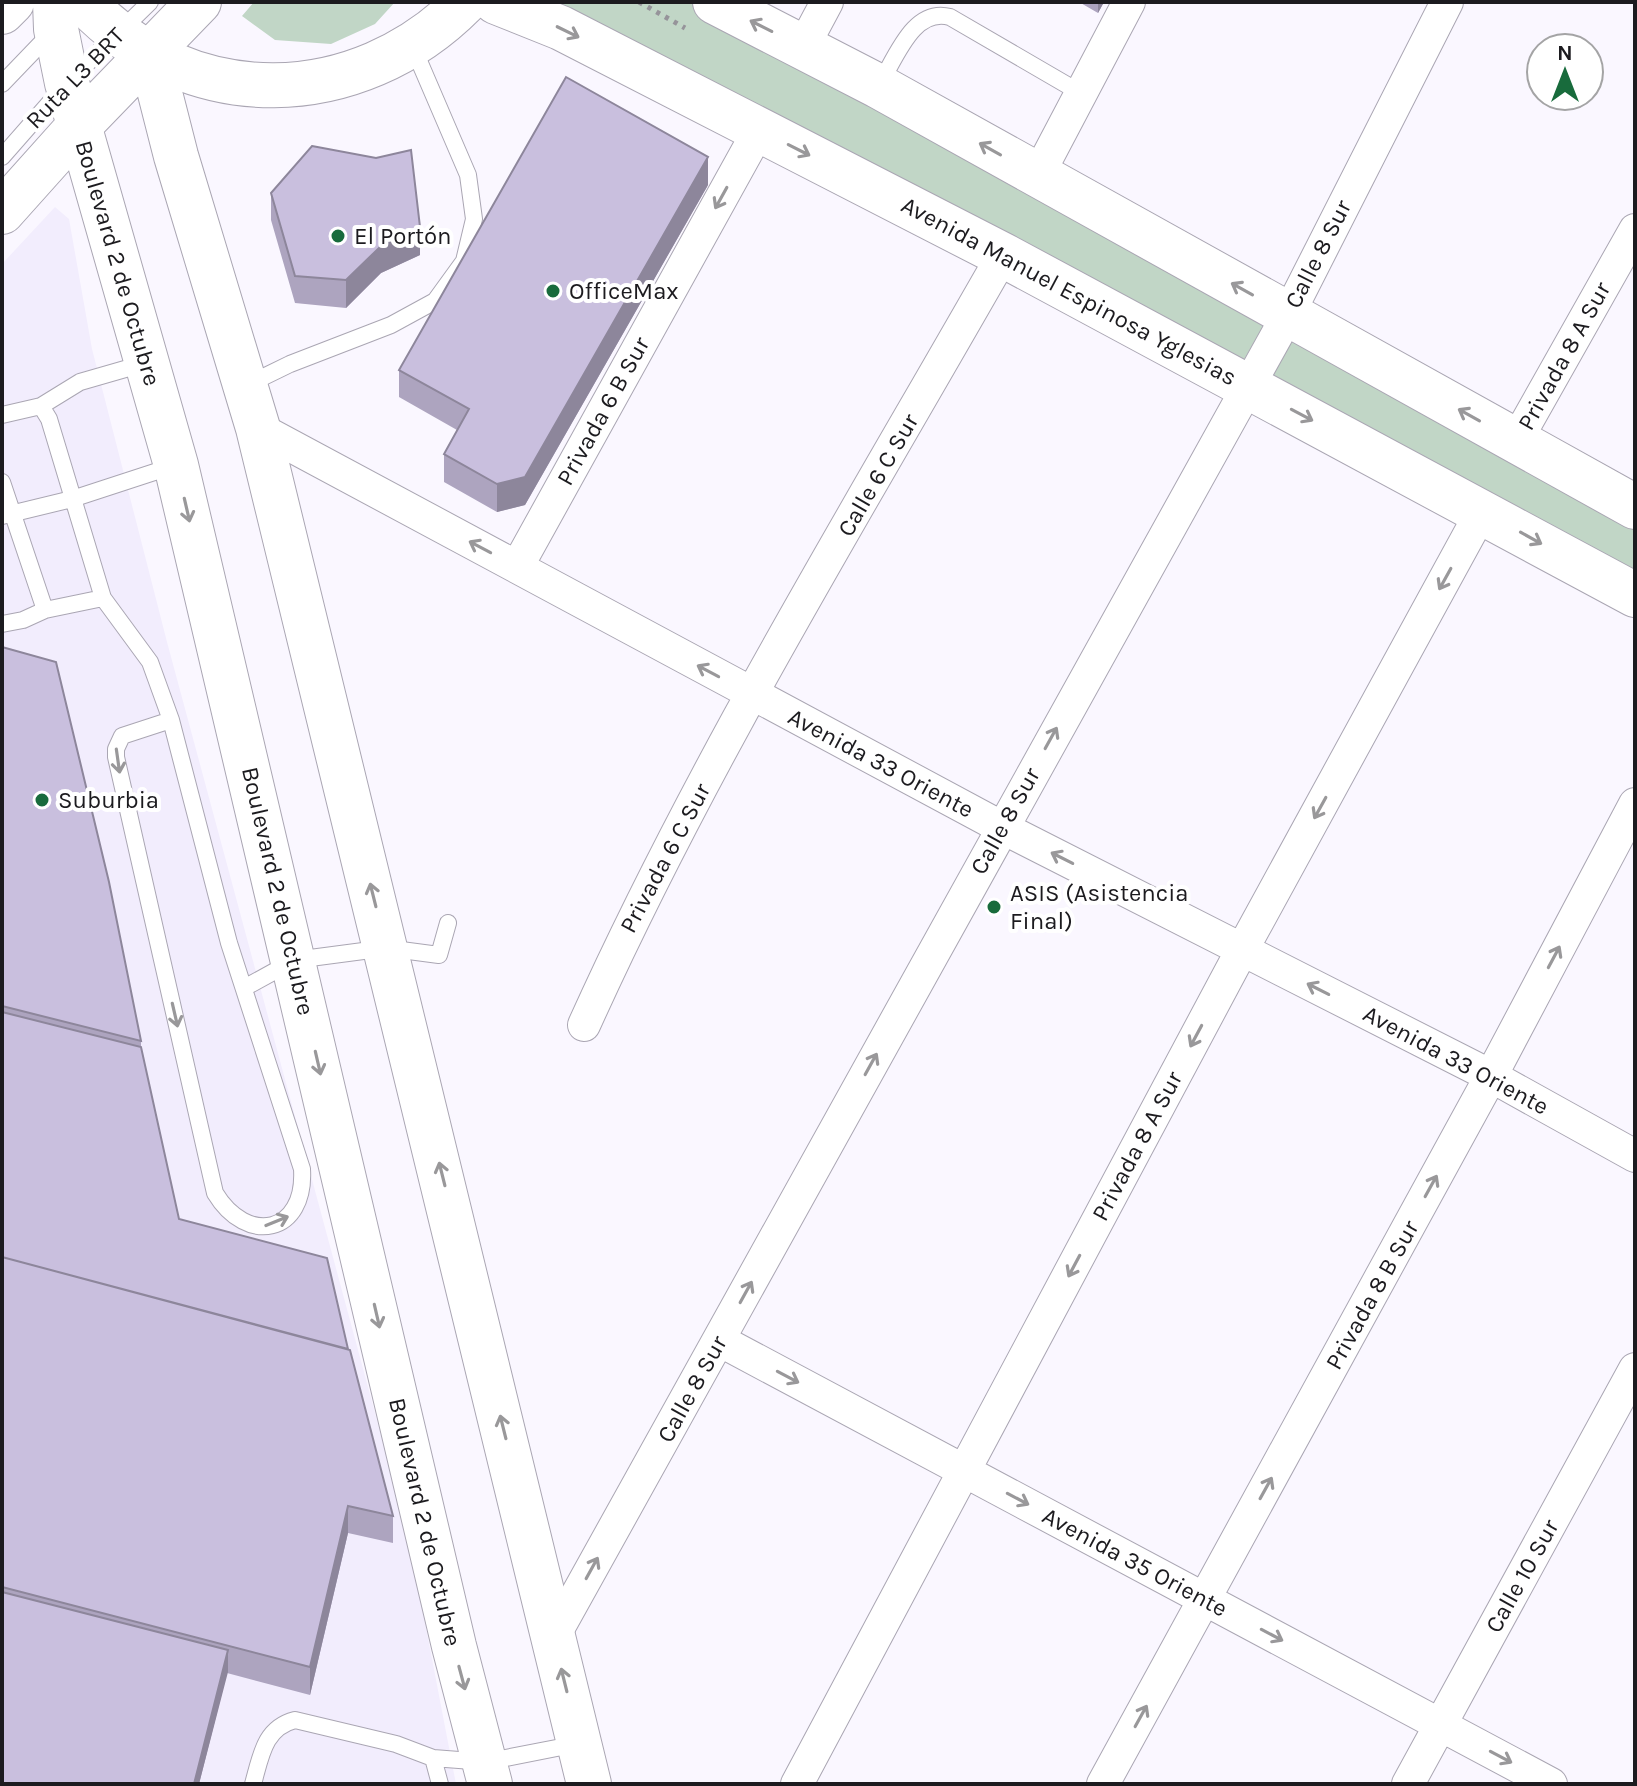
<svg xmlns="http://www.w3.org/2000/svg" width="1637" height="1786" font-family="Karla,sans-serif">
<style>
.built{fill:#f2edfd}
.green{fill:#c1d6c6}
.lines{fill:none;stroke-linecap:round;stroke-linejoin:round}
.service-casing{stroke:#aaa6b3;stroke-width:18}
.minor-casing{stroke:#aaa6b3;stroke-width:34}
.secondary-casing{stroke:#aaa6b3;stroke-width:46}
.primary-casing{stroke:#aaa6b3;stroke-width:46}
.path{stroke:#96949a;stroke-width:5;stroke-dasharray:4 6;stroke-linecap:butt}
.service{stroke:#fff;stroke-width:16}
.minor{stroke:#fff;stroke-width:32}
.secondary{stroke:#fff;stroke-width:44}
.primary{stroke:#fff;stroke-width:44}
.wall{fill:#ada4bf}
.shaded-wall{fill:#8d869b}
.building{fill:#c9bfde;stroke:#8d869b;stroke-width:2}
.oneway{stroke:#99989a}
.poi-dot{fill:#186b3c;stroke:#fff;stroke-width:3}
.labels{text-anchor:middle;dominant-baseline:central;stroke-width:8;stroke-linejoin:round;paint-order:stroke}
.street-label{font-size:24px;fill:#1c1b1f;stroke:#fff}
.poi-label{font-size:24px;fill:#1c1b1f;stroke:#fff;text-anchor:start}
</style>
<rect width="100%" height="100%" fill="#faf7ff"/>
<!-- built -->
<path class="built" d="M55,207L69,219L92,349L167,642L409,1539L456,1784H2V264Z"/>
<!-- green -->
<path class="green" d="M254,2H395L375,24L331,44L275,40L242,16Z
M533,2H689L1271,313L1238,370Z
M1294,327L1635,521V578L1263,383Z"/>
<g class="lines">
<defs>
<path id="service" d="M2,84L50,34
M879,85C896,58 913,7 950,17L1079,92
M2,157L67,83L150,2
M247,385L290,364L391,325L435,301L464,261L474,219L468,175L413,47
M41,406L80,382L146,363
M2,415L41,406L49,419L103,598L45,610
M2,482L45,610L23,620L2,624
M2,516L72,499L173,466
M103,598L150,662L171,720L229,943L302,1169C306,1234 247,1246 215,1193L116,757V749L122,736L171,720
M244,988L295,960L386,948L439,955L448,923
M433,1758L485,1762L577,1744
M253,1784C261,1756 264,1728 295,1720L396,1744L433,1758L440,1784"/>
<path id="minor" d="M803,47L827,2
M1038,175L1129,2
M258,428L1001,827L1491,1076L1635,1156
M1516,441L1635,230
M517,567L759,130
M584,1025C704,759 859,508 1003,255
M719,1340L1551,1784
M554,1636L1288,315L1447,2
M797,1784L1242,950L1482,511
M1103,1784L1491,1076L1635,804
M1408,1784L1635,1369"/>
<path id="secondary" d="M84,2C191,115 357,111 465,2
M496,2L561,28L1003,255L1635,595
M715,2L878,86L1635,507"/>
<path id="primary" d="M55,2L56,29L67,83L176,465L454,1646L490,1784
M2,12L12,2
M150,54L176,156L258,428L589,1784
M2,212L79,126L199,2"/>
</defs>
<!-- service casing -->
<use href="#service" class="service-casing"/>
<!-- minor casing -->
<use href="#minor" class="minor-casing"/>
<!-- secondary casing -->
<use href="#secondary" class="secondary-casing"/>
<!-- primary casing -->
<use href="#primary" class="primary-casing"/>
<!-- path -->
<path class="path" d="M639,2L685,28"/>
<!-- service -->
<use href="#service" class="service"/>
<!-- minor -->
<use href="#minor" class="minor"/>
<!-- secondary -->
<use href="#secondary" class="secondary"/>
<!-- primary -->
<use href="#primary" class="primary"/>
</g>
<!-- wall -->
<path class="wall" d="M1079,2H1104L1098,13Z
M708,185L525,505L497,512L444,482V454L457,430L399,397V370Z
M271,193L420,255L381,273L346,308L295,303L271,220Z
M2,647L141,1041V1047L179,1219L348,1349L393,1516V1543L348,1533L310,1695L227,1673L199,1784H2Z"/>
<!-- shaded-wall -->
<path class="shaded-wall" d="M1098,2H1104L1098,13Z
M708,157V185L525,505L497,512V484Z
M420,227V255L381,273L346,308V280L381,246Z
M348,1506V1533L310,1695V1667Z
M228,1650V1672L199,1784H194Z"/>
<!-- building -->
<path class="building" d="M566,77L708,157L525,477L497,484L444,454L469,409L399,370Z
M312,146L376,158L411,150L420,227L381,246L346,280L295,276L271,193Z
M2,647L56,662L109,882L141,1041L2,1006Z
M2,1012L141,1047L179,1219L327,1258L348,1349L2,1257Z
M2,1257L350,1350L393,1516L348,1506L310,1667L2,1587Z
M2,1592L228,1650L194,1784H2Z"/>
<!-- one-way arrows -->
<defs><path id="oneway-shaft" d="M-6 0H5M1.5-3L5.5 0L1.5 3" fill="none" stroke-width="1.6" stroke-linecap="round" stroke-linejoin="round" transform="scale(2)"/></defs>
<g class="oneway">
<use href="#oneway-shaft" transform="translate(761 26) rotate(-153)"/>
<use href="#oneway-shaft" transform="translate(568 32) rotate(26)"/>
<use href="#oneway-shaft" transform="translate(990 149) rotate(-151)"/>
<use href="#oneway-shaft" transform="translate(799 150) rotate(27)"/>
<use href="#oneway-shaft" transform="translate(721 198) rotate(119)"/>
<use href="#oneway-shaft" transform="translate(1242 289) rotate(-151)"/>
<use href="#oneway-shaft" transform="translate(1302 415) rotate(28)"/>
<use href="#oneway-shaft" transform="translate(1469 415) rotate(-151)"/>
<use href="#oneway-shaft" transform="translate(187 510) rotate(77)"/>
<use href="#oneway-shaft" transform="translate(1531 538) rotate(29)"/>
<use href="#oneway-shaft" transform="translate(480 547) rotate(-152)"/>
<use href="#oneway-shaft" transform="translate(1445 579) rotate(119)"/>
<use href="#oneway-shaft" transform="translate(708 671) rotate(-152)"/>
<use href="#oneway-shaft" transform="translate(1051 738) rotate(-61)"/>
<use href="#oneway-shaft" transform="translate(118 761) rotate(82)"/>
<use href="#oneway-shaft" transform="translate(1320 808) rotate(119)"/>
<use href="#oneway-shaft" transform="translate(1062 858) rotate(-153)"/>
<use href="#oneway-shaft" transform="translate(373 895) rotate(-104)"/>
<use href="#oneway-shaft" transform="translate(1554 957) rotate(-62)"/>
<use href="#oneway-shaft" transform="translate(1318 989) rotate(-153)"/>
<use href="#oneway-shaft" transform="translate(175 1015) rotate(77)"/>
<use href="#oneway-shaft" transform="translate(1196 1036) rotate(118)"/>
<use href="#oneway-shaft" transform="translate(318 1063) rotate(77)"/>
<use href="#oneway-shaft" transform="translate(871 1064) rotate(-61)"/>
<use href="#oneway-shaft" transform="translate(442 1174) rotate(-104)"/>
<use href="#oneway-shaft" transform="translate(1431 1186) rotate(-61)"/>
<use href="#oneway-shaft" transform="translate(277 1221) rotate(-22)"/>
<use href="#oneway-shaft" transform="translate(1074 1266) rotate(118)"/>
<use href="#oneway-shaft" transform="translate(746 1292) rotate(-61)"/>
<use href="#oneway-shaft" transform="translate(377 1316) rotate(77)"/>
<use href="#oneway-shaft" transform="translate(788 1377) rotate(28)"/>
<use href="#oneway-shaft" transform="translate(503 1427) rotate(-104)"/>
<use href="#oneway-shaft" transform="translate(1266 1488) rotate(-61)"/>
<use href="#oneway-shaft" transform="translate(1018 1499) rotate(28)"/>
<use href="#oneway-shaft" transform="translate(592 1568) rotate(-61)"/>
<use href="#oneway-shaft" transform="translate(1272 1635) rotate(28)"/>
<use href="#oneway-shaft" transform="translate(462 1678) rotate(75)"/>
<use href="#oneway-shaft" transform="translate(564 1680) rotate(-104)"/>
<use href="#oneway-shaft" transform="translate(1141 1716) rotate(-61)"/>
<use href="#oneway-shaft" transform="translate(1501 1757) rotate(28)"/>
</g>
<!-- markers -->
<g class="poi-dot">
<circle cx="338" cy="236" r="8"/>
<circle cx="553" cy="291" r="8"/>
<circle cx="42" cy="800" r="8"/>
<circle cx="994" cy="907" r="8"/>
</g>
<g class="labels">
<!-- street labels -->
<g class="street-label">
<text transform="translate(75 78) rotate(-46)">Ruta L3 BRT</text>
<text transform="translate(1318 254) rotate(-63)">Calle 8 Sur</text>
<text transform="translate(118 263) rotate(74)">Boulevard 2 de Octubre</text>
<text transform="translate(1069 291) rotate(28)">Avenida Manuel Espinosa Yglesias</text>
<text transform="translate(1564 356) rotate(-61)">Privada 8 A Sur</text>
<text transform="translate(603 411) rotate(-61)">Privada 6 B Sur</text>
<text transform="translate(878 475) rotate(-60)">Calle 6 C Sur</text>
<text transform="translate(881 763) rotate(28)">Avenida 33 Oriente</text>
<text transform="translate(1005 821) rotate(-61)">Calle 8 Sur</text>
<text transform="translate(665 858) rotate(-62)">Privada 6 C Sur</text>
<text transform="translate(278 891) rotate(77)">Boulevard 2 de Octubre</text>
<text transform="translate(1456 1060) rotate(28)">Avenida 33 Oriente</text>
<text transform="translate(1137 1146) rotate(-62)">Privada 8 A Sur</text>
<text transform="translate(1372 1295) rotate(-61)">Privada 8 B Sur</text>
<text transform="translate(692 1389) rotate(-61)">Calle 8 Sur</text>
<text transform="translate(425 1522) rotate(77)">Boulevard 2 de Octubre</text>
<text transform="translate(1135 1562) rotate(28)">Avenida 35 Oriente</text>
<text transform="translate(1522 1576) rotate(-61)">Calle 10 Sur</text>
</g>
<!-- poi labels -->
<g class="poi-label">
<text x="354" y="236">El Portón</text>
<text x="569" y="291">OfficeMax</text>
<text x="58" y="800">Suburbia</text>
<text x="1010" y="893">ASIS (Asistencia<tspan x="1010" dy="28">Final)</tspan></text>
</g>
</g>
<!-- border -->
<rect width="1637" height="1786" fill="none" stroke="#1c1b1f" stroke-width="8"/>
<!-- north arrow -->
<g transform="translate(1565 72)"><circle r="38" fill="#ffffff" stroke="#a4a4a5" stroke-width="2"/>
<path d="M0-6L14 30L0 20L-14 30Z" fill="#186b3c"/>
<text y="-12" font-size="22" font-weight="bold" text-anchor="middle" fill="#1c1b1f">N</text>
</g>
</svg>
